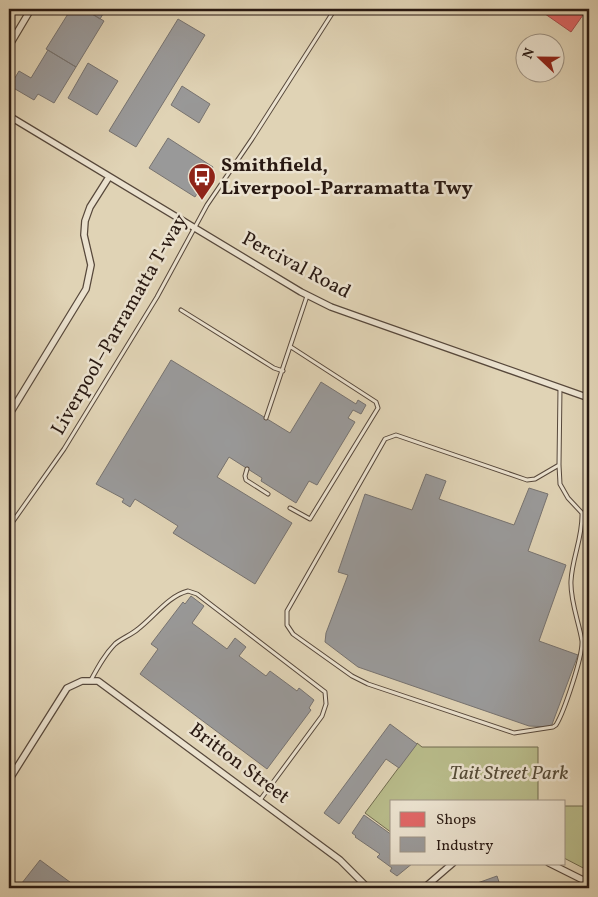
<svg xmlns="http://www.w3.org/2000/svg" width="598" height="897" font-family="Vollkorn,serif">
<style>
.green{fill:#b8bb8a;stroke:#706a4e}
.shops{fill:#e06666;stroke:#a94f4d}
.industry{fill:#999;stroke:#777370}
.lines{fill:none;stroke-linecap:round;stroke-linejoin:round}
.service-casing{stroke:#57483b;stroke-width:5}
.minor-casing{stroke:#57483b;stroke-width:8}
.service{stroke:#ebe2cf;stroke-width:3}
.minor{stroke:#ebe2cf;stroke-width:5.5}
.labels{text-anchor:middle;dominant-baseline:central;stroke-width:5;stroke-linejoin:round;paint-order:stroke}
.poi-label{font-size:20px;font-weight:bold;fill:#291912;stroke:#ebe2cf;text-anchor:start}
.street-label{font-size:20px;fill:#291912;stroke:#ebe2cf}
.park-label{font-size:20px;font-style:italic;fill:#544a36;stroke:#ebe2cf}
</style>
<rect width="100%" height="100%" fill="#e0d3b5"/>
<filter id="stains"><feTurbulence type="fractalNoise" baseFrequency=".004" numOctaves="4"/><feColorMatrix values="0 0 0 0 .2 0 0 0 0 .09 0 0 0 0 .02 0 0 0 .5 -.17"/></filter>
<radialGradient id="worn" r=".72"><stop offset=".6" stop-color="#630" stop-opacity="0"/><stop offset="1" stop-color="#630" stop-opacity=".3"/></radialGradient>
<!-- green -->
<path class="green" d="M417,743L422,747H538V801H392V833L365,813Z
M564,806H589V871L564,858Z"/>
<!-- shops -->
<path class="shops" d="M538,9H589V20L583,15L571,32Z"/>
<!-- industry -->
<path class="industry" d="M71,9H84L104,21L76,67L46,49Z
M84,9H106L100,19Z
M178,19L205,35L136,147L109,131Z
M48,50L76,67L54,103L38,94L34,100L10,86L19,71L31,78Z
M88,63L118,81L97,115L68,98Z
M182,86L210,104L199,123L171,105Z
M168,138L213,167L195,197L149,168Z
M171,360L290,433L321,382L356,404L358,400L366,405L361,414L353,410L348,418L355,422L317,485L309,481L296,503L261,481L262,478L229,457L217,477L292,523L255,584L173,533L178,526L135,499L130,507L122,502L124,499L96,484Z
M426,474L446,481L439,499L514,525L529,488L548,494L528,551L566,565L539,641L578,655L551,727L529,726L358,667L325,642L326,633L348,575L338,572L365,494L412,510Z
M191,596L204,606L192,623L227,649L235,638L246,647L239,656L266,676L270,671L297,691L299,688L314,700L309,708L311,710L267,769L140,674L158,649L151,644L183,602L185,604Z
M390,724L417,744L399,768L386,759L339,824L324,813Z
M364,815L392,835V863H413L397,876L390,871L392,868L377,857L380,854L355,837L356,836L352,833Z
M40,860L78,888H18Z
M497,876L501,888H470L469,886Z"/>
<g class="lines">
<defs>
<path id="service" d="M181,310L274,368L283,371
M266,418L307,296
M559,465L535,479L527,480L396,435L385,439L287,611V625L293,634L352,676L368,684L514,733L553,727L556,725C564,712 583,656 582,641C579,622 570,601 571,581C572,558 583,537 582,513L568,498L560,484L559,465L560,388
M247,469L245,476L246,480L268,494
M290,508L310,519L378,408L376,402L291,347
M9,527L64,449L157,297L207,205L252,139L335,9
M91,680C98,667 105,654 115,644C122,638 131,635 138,629C154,617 168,596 188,591L197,594L325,692L326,704L322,716L260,800"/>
<path id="minor" d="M9,46L31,9
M9,116L301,292L331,307L362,318L589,398
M9,415L86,289L91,265L84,235L85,221L90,207L109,177
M9,780L67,688L82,681H98L340,860L368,888
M549,863L589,883
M424,888L453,863"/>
</defs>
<!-- service casing -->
<use href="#service" class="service-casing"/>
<!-- minor casing -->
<use href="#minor" class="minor-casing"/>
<!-- service -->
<use href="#service" class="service"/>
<!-- minor -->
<use href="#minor" class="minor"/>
</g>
<!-- icons -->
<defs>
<symbol id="bus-pin" viewBox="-11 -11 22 30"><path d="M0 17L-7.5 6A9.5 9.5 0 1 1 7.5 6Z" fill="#8f2418" stroke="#ebe2cf"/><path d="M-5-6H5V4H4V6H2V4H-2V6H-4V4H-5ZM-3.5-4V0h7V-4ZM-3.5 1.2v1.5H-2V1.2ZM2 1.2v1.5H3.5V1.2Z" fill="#fff"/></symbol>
</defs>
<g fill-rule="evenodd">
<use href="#bus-pin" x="186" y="161" width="32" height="43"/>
</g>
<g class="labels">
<!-- poi labels -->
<g class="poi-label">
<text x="221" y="166">Smithfield,<tspan x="221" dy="23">Liverpool-Parramatta Twy</tspan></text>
</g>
<!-- street labels -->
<g class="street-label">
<text transform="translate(296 266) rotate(28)">Percival Road</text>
<text transform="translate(120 325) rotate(-60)">Liverpool–Parramatta T-way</text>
<text transform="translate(239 764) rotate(37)">Britton Street</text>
</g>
<!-- park labels -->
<g class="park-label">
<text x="509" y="774">Tait Street Park</text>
</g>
</g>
<!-- margin -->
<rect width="598" height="897" fill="none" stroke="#e0d3b5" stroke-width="30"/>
<rect x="10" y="10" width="578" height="877" fill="none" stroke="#291912" stroke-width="2.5"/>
<rect x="15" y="15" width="568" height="867" fill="none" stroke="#291912"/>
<!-- legend -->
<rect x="390" y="800" width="175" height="65" fill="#ebe2cf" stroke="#9d9283"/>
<rect x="400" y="812" width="25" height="15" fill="#e06666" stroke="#9d9283"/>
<text x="436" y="824" font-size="15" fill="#291912">Shops</text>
<rect x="400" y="837" width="25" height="15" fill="#999999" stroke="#9d9283"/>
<text x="436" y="850" font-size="15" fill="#291912">Industry</text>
<!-- north arrow -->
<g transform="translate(540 58) rotate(292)"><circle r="24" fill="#ebe2cf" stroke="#9d9283"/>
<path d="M0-4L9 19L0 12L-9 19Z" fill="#8f2418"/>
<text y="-8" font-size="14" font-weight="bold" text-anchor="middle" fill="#291912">N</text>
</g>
<rect width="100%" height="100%" filter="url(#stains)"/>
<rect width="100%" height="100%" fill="url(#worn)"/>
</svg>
